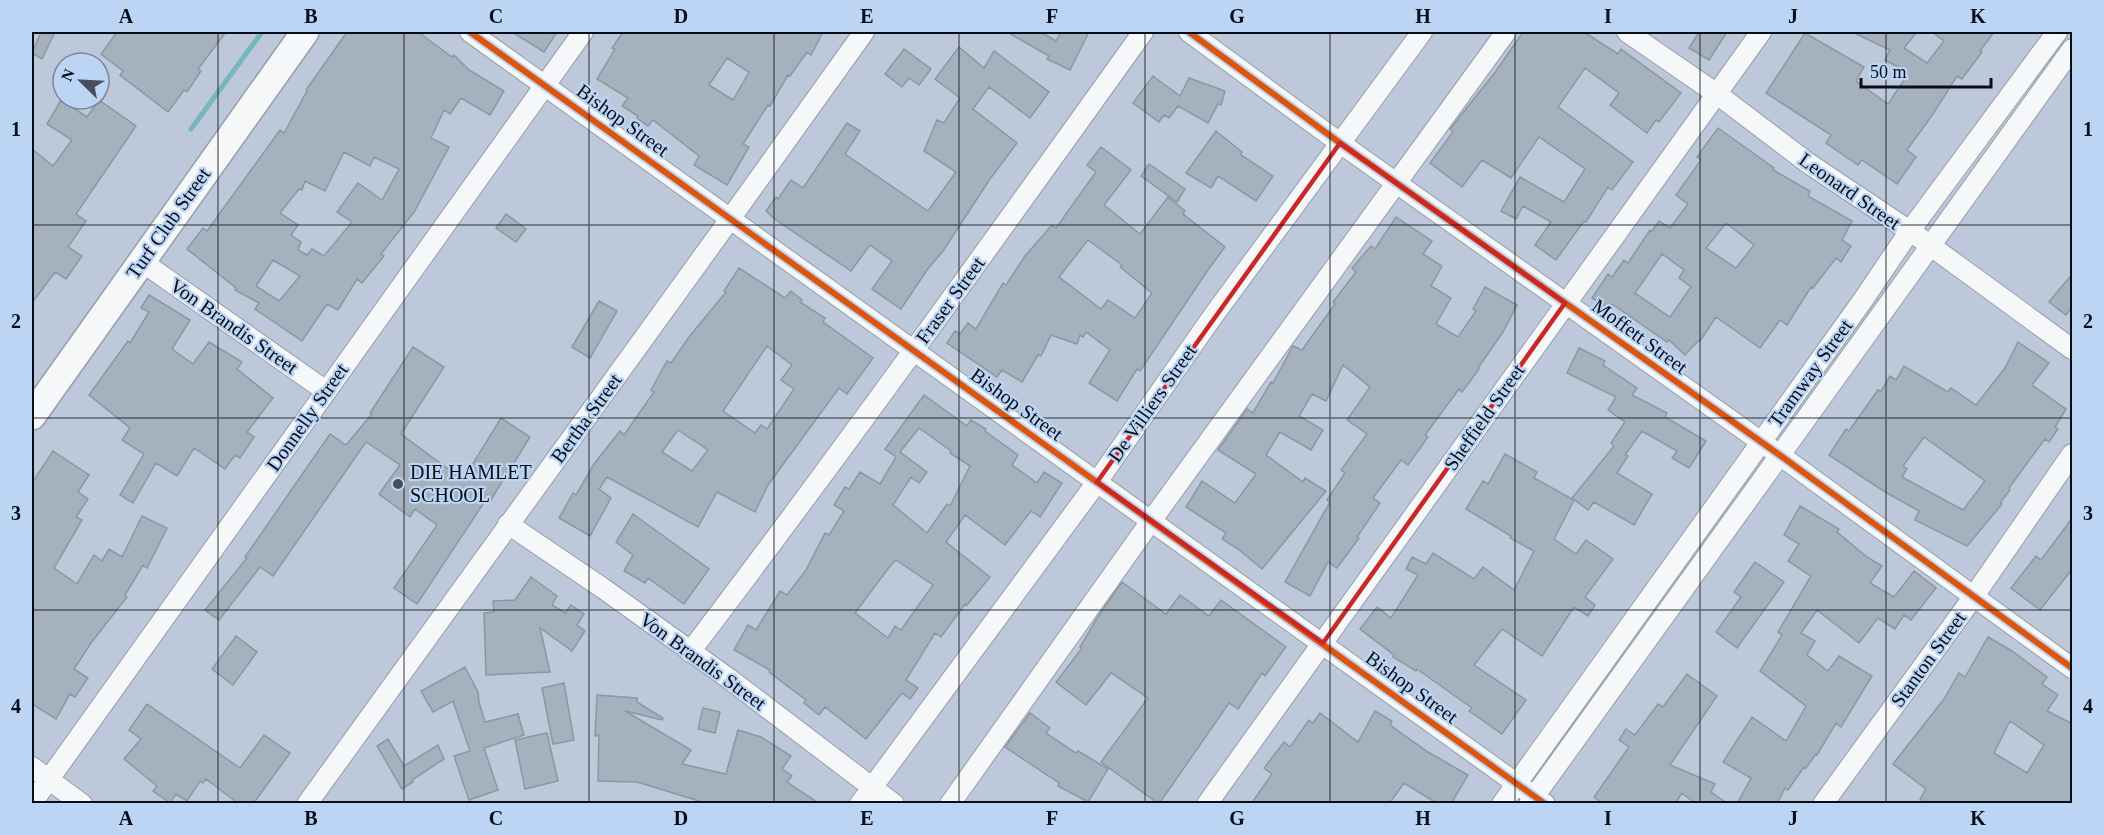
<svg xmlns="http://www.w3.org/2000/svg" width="2104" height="835" font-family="'Times New Roman',serif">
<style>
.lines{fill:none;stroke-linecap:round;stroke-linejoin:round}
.stream{stroke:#75b7bc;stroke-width:5}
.building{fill:#a5b1bd;stroke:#8b97a2;stroke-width:1.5;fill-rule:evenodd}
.minor-casing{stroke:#949eab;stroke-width:22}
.secondary-casing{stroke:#949eab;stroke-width:30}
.minor{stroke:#f5f7f9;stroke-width:20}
.secondary{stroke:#f5f7f9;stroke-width:27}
.cycleway-casing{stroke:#bdd5f4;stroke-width:10}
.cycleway{stroke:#dd550d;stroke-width:6}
.marked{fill:none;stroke:#cc2727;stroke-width:4.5;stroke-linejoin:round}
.grid{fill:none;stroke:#070e19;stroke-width:1.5;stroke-opacity:0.55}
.poi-dot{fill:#474f5d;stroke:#bdd5f4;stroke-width:2}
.labels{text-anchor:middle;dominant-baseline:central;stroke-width:4.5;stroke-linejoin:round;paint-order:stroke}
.street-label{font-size:20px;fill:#070e19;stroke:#bdd5f4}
.poi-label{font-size:20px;fill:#070e19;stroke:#bdd5f4;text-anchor:start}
.neatline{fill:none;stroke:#070e19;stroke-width:2}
.grid-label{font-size:20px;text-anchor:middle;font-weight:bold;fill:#070e19}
</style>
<rect width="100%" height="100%" fill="#bdc9da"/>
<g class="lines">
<!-- stream -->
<path class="stream" d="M191,129L262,32"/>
</g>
<!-- building -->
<path class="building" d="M41,32H55L42,59L32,53Z
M117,32H226L198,69L201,71L187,92L184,90L168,112L120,75L123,71L101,54Z
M347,32H418L452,57L454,55L469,70L504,91L490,115L461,98L450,114L444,110L431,138L449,147L414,212L381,254L384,256L362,283L357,279L338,310L327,304L302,341L255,309L259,303L235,290L236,288L187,249L203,228L207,231L280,130L284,133L307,91L306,90ZM344,152L370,166L374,157L399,169L382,200L358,183L337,212L352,222L324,256L312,249L307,255L298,250L301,242L291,235L298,225L280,213L299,189L302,190L305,181L325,191ZM273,260L300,276L279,301L256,286Z
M512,32H557L544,52Z
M623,32H823L811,55L807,52L790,76L788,75L770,106L768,105L743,144L749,147L727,185L694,165L699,156L653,120L648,126L637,118L638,116L622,106L628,98L597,79L615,49L612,48ZM727,58L749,72L733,100L709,85Z
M1007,32H1041L1056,41L1061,32H1089L1070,70L1047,59L1049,56Z
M1523,32H1584L1618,54L1621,49L1681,93L1659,122L1656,120L1647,133L1610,105L1619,93L1585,68L1558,107L1633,162L1612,190L1608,187L1586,222L1584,221L1556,260L1535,245L1551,222L1523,206L1516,219L1501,211L1520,177L1564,202L1585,169L1539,137L1511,178L1482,160L1462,187L1430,163L1453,132L1450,129L1496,71Z
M1699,32H1727L1709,60L1689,48Z
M1852,32H1917L1904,48L1927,63L1944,41L1932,32H1994L1980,51L1982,52L1962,79L1957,76L1933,114L1907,150L1916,157L1897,184L1862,160L1858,165L1826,143L1831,135L1766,93L1805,33L1864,67L1856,81L1888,104L1906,77L1897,71L1900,68L1885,60L1890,50Z
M959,47L984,68L994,51L1049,92L1030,118L989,87L973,109L1017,143L990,179L943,251L927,270L901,309L872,289L892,261L870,245L851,271L776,220L766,211L776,197L778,199L791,180L803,188L847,123L860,131L845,154L928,211L956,172L924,151L937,120L944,123L960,98L935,79Z
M904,49L931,69L919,85L909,78L902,87L885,74Z
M1153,76L1180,96L1189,78L1225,91L1221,105L1218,104L1208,123L1178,106L1169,118L1164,115L1159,122L1133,103Z
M61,100L87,117L99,100L136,126L76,214L86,221L68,247L82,256L66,279L55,272L32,303V149L53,166L72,140L47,124Z
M1718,128L1774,168L1773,170L1810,191L1808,196L1852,221L1842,240L1851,246L1841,262L1836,258L1813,288L1811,287L1787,325L1780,320L1760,348L1716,317L1700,341L1699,340L1685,355L1669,340L1667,342L1612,304L1609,309L1592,298L1608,274L1612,277L1624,260L1628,263L1650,230L1652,231L1659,221L1670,228L1688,204L1676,195L1701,160L1697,157ZM1726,223L1754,245L1736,268L1706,248ZM1662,254L1684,270L1679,278L1691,287L1670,317L1635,293Z
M1216,131L1242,152L1241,155L1273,176L1256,201L1218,176L1211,188L1186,173Z
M1101,147L1131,170L1104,205L1140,234L1168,197L1185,211L1183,214L1225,247L1208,270L1140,371L1137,369L1117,401L1089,383L1110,350L1086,332L1083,337L1080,335L1077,344L1051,335L1041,356L1038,355L1022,382L1002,370L997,377L947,343L955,331L960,334L968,323L976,329L1003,283L1006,285L1025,256L1052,225L1056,228L1096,172L1087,165ZM1088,240L1122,265L1120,267L1152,293L1135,318L1108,300L1101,309L1059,277Z
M1149,164L1185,189L1177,202L1141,176Z
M506,214L526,229L516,242L496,228Z
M1396,217L1432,241L1423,254L1442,266L1431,286L1451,298L1436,324L1458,337L1476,311L1473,309L1485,287L1517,305L1503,332L1478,368L1479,369L1462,392L1459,389L1425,435L1428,437L1408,465L1401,460L1373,498L1380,503L1357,537L1359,538L1337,568L1328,562L1310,596L1285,582L1330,502L1327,500L1345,473L1341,470L1367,434L1347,420L1370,387L1343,365L1326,401L1312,394L1299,416L1323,430L1311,450L1280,432L1266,455L1303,482L1305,478L1326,491L1262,569L1238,549L1222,539L1226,533L1186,507L1202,481L1235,503L1256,474L1218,450L1247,409L1253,413L1271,382L1273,383L1293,346L1302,350L1335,304L1333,302L1356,272L1352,268L1371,246L1375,249Z
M739,268L785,298L791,291L802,300L800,302L825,318L823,322L873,358L847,394L839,388L768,485L755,512L717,492L698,527L607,477L599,489L611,498L590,536L559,518L573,493L576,495L594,464L620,431L624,435L654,392L651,390L667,361L671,363L689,337L726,292L724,291ZM767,346L792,365L781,380L794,389L767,429L761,425L755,433L723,411ZM678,430L708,450L692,471L662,452Z
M2073,273V306L2066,315L2049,302Z
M149,295L190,320L172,349L193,364L209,342L242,362L237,369L273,398L247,432L254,437L240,458L235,455L225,469L194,448L177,476L156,463L133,503L120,495L144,454L122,440L130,428L89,395L128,341L130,343L149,312L141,308Z
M599,301L617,311L590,358L572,347Z
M2018,342L2049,363L2032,385L2066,409L2055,427L2058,429L2049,442L2045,439L2033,455L2009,488L2010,490L2000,503L2002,504L1967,546L1915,520L1919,511L1885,492L1829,455L1846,429L1849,431L1878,390L1881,391L1890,376L1896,380L1904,366L1948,392L1951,388L1976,405L2005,368ZM1924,437L1985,481L1963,510L1902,477L1907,469L1903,466Z
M413,347L444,367L401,434L463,480L501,418L530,437L489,503L485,501L417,604L394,588L437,525L415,509L410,517L379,494L400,465L366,442L273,576L260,567L219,620L205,610L247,558L245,557L330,434L346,445L372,414L370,413Z
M1579,348L1605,361L1603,365L1637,388L1632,395L1667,413L1665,417L1706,441L1689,468L1672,458L1677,451L1642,431L1625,455L1628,456L1617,473L1652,494L1634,525L1594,502L1588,510L1572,498L1614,446L1611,443L1625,422L1608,410L1616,397L1567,373Z
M924,395L967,426L971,420L986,429L985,431L1018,455L1012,465L1037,483L1044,472L1062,483L1040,517L1031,511L1005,545L965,515L946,542L990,577L967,605L965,604L941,637L935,633L906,680L918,688L910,699L902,693L866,739L825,707L819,715L804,703L806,700L769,672L770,670L734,650L748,625L756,630L780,591L787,595L806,570L825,533L829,535L844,511L834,505L845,487L849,489L860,472L880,484L896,457L885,449ZM919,428L951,451L950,453L970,466L950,506L947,504L927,533L893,505L911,477L919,483L927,472L900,452ZM896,560L933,585L901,630L895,626L888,638L855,613L890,566Z
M53,451L89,475L78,492L88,499L76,517L82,520L54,568L77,584L94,555L102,561L109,549L122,557L142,516L167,528L147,568L143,565L125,595L127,597L91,643L74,669L88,678L75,697L70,694L56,719L32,704V483Z
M1505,454L1537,472L1534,478L1574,500L1554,539L1576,554L1586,540L1613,559L1585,597L1595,605L1588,616L1574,607L1542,656L1502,629L1474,665L1526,700L1502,734L1469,711L1472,708L1417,669L1416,671L1393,657L1394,655L1360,629L1377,607L1391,618L1418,575L1406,569L1412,557L1426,564L1433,553L1474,579L1483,567L1514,590L1534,551L1510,538L1511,536L1466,509L1483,481L1488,484Z
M1800,506L1839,529L1837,532L1867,557L1882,566L1870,583L1894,597L1914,571L1936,588L1911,620L1904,615L1895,629L1878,618L1859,643L1817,610L1801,633L1815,641L1807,655L1828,671L1839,656L1872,676L1841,727L1836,723L1817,755L1816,754L1806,768L1804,767L1788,790L1785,788L1777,804H1737L1751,778L1723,762L1752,717L1786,741L1806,706L1760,671L1782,635L1778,632L1811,576L1788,561L1799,544L1784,535Z
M633,514L709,569L684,604L648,578L645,583L624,571L633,555L616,542Z
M2073,517V568L2040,610L2011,588L2036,556L2041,560Z
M1755,562L1784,582L1737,648L1716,632L1741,597L1734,592Z
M531,577L557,596L552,605L565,613L571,605L584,614L577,625L585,631L572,651L540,628L550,672L486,675L484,613L494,612L493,601L515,600Z
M1122,582L1166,614L1180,595L1209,616L1221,600L1286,647L1265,676L1262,673L1238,709L1229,703L1159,804L1101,762L1148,698L1111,673L1086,705L1056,682L1082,648L1080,647L1097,618Z
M236,636L257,652L233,685L212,669Z
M1988,637L2012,651L2047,677L2042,684L2058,695L2047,711L2073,724V804H1927L1920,799L1926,789L1893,764L1944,699L1959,673L1965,677ZM2010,721L2044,745L2027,773L1994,753Z
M465,667L478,692L479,702L485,722L518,714L524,735L484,748L498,790L469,800L454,756L470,751L453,701L433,712L421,691Z
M1687,674L1717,696L1670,765L1715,784L1711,792L1728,804H1696L1682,793L1675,804H1603L1594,797L1629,747L1619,740L1626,729L1635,735L1658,704L1663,707Z
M564,683L574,740L553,744L542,688Z
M597,695L637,698V702L663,718L662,720L625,711L691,750L682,764L726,774L738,730L761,737L791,756L782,769L792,776L787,782L820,804H709L637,782L598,781L599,735L595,736Z
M147,704L240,768L264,735L290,753L253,804H239L206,779L203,783L200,781L187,801L176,794L170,803L153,791L157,786L124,759L141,739L129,730Z
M703,708L720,712L715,733L698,729Z
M1375,711L1392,721L1390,725L1428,752L1468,775L1451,804H1438L1404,783L1389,804H1251L1272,774L1264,768L1284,742L1290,747L1309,720L1313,723L1320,713L1358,742Z
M1030,713L1050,728L1046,733L1076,753L1078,751L1108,769L1088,802L1058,786L1059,783L1005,747Z
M547,733L558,781L525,789L515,740Z
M388,739L404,766L438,745L444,759L412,780L413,782L402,789L377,746Z"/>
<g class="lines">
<defs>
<path id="minor" d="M470,32L1545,804
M1189,32L1340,143L1781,456L2072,668
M1627,32L1717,94L1808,163L1920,238L2072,349
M141,261L326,391
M508,524L604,589L728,678L894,804
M690,652C845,448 994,240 1143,32
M32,767L82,804
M32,803L583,32
M307,804L730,219L864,32
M860,804L1097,482L1213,316L1422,32
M950,804L1151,521L1506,32
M1207,804L1761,32
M1502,804L1863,300L1909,232L2057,32
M1529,804L2072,49
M1823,804L1974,596L2072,454"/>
<path id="secondary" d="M32,416L305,32"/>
</defs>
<!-- minor casing -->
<use href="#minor" class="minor-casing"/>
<!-- secondary casing -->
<use href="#secondary" class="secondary-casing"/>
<!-- minor -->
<use href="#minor" class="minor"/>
<!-- secondary -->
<use href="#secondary" class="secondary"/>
<defs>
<path id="cycleway" d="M470,32L1545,804
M1189,32L1340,143L1781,456L2072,668"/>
</defs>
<!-- cycleway casing -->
<use href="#cycleway" class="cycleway-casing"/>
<!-- cycleway -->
<use href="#cycleway" class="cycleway"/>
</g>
<!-- marked area -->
<path class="marked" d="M1340,143L1565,303L1323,643L1097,482Z"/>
<!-- grid -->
<path class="grid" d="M218,32V804M404,32V804M589,32V804M774,32V804M959,32V804M1145,32V804M1330,32V804M1515,32V804M1700,32V804M1886,32V804M32,225H2072M32,418H2072M32,610H2072"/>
<!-- markers -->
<circle class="poi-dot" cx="398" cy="484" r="6"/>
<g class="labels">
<!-- street labels -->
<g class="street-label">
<text transform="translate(623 120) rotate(36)">Bishop Street</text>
<text transform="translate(1850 191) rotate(35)">Leonard Street</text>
<text transform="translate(168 223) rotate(-55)">Turf Club Street</text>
<text transform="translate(950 300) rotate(-54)">Fraser Street</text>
<text transform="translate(234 326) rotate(35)">Von Brandis Street</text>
<text transform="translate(1640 336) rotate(36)">Moffett Street</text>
<text transform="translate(1810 373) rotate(-54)">Tramway Street</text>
<text transform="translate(1152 403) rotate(-55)">De Villiers Street</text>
<text transform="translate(1017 404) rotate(36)">Bishop Street</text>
<text transform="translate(307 417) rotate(-55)">Donnelly Street</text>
<text transform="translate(1484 417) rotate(-55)">Sheffield Street</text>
<text transform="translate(586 418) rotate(-54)">Bertha Street</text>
<text transform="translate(1928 659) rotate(-54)">Stanton Street</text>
<text transform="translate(703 661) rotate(36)">Von Brandis Street</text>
<text transform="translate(1412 687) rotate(36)">Bishop Street</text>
</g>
<!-- poi labels -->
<g class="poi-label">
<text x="410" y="472">DIE HAMLET<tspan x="410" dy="23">SCHOOL</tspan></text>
</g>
</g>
<!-- border -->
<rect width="2104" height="835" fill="none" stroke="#bdd5f4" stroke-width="66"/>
<!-- north arrow -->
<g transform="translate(81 81) rotate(294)"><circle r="28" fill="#bdd5f4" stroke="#74859c" stroke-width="1.5"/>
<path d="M0-4.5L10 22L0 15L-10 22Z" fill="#474f5d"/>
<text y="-9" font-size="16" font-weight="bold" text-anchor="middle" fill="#070e19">N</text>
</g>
<!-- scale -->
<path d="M1861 78v9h130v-9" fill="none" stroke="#070e19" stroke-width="3"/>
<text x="1870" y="78" font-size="18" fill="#070e19" stroke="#bdd5f4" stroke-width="4.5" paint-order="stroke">50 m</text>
<rect x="33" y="33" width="2038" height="769" class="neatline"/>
<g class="grid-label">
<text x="126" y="23">A</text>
<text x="311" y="23">B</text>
<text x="496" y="23">C</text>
<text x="681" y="23">D</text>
<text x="867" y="23">E</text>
<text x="1052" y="23">F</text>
<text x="1237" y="23">G</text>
<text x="1423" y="23">H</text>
<text x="1608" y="23">I</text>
<text x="1793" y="23">J</text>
<text x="1978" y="23">K</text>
<text x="16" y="136">1</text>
<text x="2088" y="136">1</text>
<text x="16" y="328">2</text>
<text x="2088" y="328">2</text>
<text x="16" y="520">3</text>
<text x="2088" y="520">3</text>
<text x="16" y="713">4</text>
<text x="2088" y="713">4</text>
<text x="126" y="825">A</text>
<text x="311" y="825">B</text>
<text x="496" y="825">C</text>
<text x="681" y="825">D</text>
<text x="867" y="825">E</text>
<text x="1052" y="825">F</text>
<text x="1237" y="825">G</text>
<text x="1423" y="825">H</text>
<text x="1608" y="825">I</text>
<text x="1793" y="825">J</text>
<text x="1978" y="825">K</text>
</g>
</svg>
